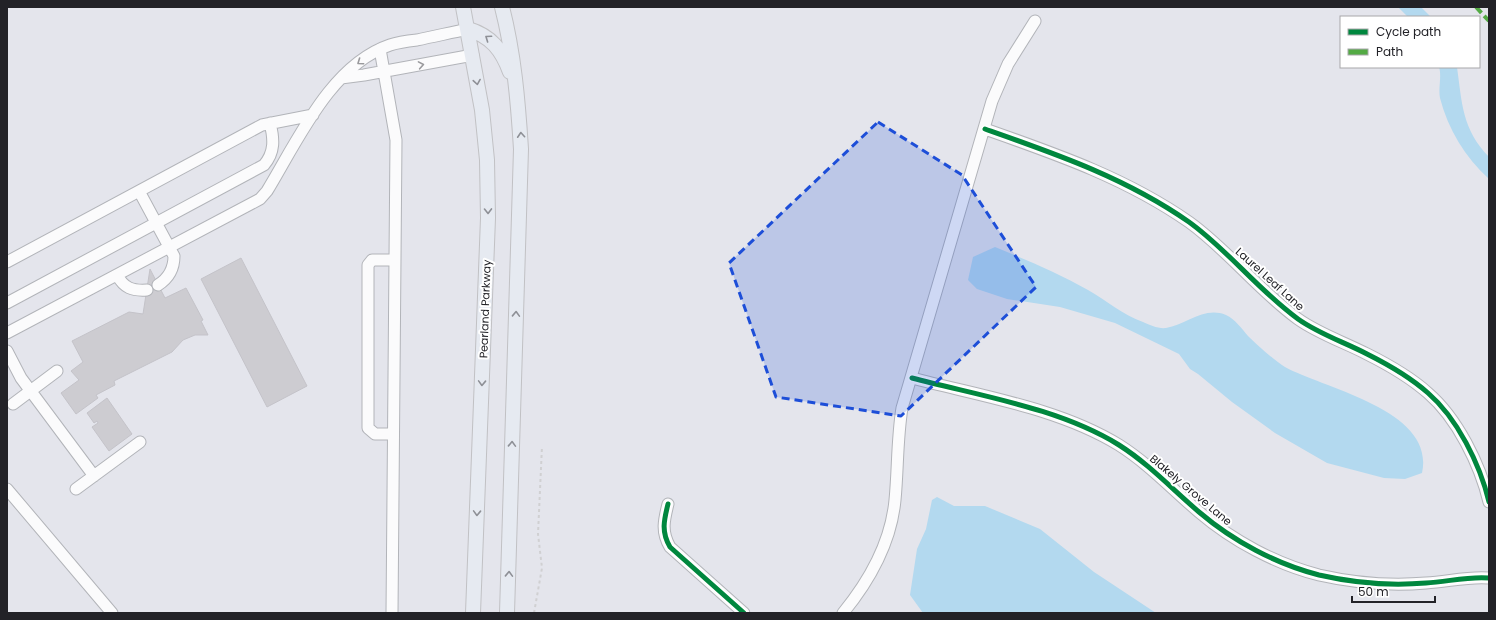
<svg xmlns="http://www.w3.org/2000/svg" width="1496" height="620" font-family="Poppins,sans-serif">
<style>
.water{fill:#b3d9ef}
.building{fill:#cdccd1;stroke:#c4c3c9}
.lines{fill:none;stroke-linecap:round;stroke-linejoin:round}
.minor-casing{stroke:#b2b4b9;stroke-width:13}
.major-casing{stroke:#c1c1c4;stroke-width:16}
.path{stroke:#d0d0d2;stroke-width:2;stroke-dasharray:3 3;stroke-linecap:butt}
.minor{stroke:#fbfbfc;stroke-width:11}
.major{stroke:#e6eaf1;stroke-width:14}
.quiet{stroke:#53aa44;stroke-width:4;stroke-dasharray:8 4;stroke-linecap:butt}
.cycleway-casing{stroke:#fff;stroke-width:8}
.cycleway{stroke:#00873e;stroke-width:5}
.oneway{stroke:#8e9096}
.oneway2{stroke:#99999c}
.marked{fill:#1d4ed8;fill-opacity:0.2;stroke:#1d4ed8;stroke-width:3;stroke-dasharray:8 5;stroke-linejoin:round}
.labels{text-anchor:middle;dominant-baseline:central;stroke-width:4;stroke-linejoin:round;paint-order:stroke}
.street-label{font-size:11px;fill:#222227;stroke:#fff}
</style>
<rect width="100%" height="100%" fill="#e4e5ec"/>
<!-- water -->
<path class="water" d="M1398,7H1421L1431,17H1408Z
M1439,67H1457C1462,103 1462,129 1489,157V179C1465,157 1448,129 1440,98C1438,88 1442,76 1439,67Z
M995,247C1027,260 1058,273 1088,290C1106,300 1123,315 1143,322C1149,325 1159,329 1166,328C1186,325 1204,306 1226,315C1235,319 1242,329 1248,336C1257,345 1274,360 1285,367C1325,389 1436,410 1422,473L1405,479L1384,478L1327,463L1275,433L1232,402L1198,374L1190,369L1179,354L1115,323L1060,307L1007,299L977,289L968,280L973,257Z
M937,497L954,506H985L1040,529L1094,572L1156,613H923L910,595L917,549L926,529L932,500Z"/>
<!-- building -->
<path class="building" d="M241,258L307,386L267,407L201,279Z
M150,269L165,298L186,288L203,320L201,321L208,335H195L183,340L172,352L114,381L115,385L96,395L98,398L76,414L61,393L79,380L71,371L83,362L72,341L129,312L143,314Z
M107,398L132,434L109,451L92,427L98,423L97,421L94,423L87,413Z"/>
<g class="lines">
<defs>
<path id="minor" d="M380,49L396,140L392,613
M341,78L364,75L473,55
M985,129C1056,154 1126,178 1189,222C1228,250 1258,290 1298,319C1319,334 1344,342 1367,354C1389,365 1410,377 1428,393C1457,418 1480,464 1489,502
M139,191L174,256C174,268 169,278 158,285
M7,262L262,125L313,115
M117,275C124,288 132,291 147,290
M7,303L264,165C275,152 274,139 270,123
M7,333L260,199L267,191C298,140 331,65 390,45C399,42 408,41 417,40C434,36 451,33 468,29
M7,351L21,378L94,476
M912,378C980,396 1059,408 1119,445C1149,464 1173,490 1199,512C1233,541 1276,564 1319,575C1354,583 1390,586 1426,583C1447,582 1468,576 1489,578
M13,404L57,371
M393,434H375L368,428V265L372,260H395
M7,489L112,613
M76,489L140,442
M668,504C664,520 661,532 670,547L744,613
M843,613C870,580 891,543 895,500C898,469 897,439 902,408L992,101L1008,64L1035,21"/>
<path id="major" d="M463,7L482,110L487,160L488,218L473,613
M502,7C514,54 518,101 521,149L507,613
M468,29C491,36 502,50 510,72"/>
</defs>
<!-- minor casing -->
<use href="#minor" class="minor-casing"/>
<!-- major casing -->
<use href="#major" class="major-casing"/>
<!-- path -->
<path class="path" d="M534,613L542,568L538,534L542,446"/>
<!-- minor -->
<use href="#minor" class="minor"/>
<!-- major -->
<use href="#major" class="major"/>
<!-- quiet -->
<path class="quiet" d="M1476,7L1489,21"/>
<defs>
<path id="cycleway" d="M985,129C1056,154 1126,178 1189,222C1228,250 1258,290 1298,319C1319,334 1344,342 1367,354C1389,365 1410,377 1428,393C1457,418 1480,464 1489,502
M912,378C980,396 1059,408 1119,445C1149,464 1173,490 1199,512C1233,541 1276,564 1319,575C1354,583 1390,586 1426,583C1447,582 1468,576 1489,578
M668,504C664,520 661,532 670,547L744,613"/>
</defs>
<!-- cycleway casing -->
<use href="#cycleway" class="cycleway-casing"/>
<!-- cycleway -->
<use href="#cycleway" class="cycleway"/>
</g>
<!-- one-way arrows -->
<defs><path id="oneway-chevron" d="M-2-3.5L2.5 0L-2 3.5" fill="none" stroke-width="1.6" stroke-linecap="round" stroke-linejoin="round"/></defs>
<g class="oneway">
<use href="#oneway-chevron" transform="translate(488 38) rotate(-145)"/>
<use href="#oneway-chevron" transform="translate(477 82) rotate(81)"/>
<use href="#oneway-chevron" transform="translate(521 135) rotate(-94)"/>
<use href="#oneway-chevron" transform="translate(488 211) rotate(89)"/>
<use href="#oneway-chevron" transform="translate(516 314) rotate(-88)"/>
<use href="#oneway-chevron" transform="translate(482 383) rotate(92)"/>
<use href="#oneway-chevron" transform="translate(512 444) rotate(-88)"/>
<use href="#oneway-chevron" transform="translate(477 513) rotate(92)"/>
<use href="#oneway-chevron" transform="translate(509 574) rotate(-88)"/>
</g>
<g class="oneway2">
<use href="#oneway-chevron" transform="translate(360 62) rotate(145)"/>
<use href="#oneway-chevron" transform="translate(421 65) rotate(-10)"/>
</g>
<!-- marked area -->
<path class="marked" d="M878,122L962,175L1036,287L901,416L776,397L729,263Z"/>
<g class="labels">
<!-- street labels -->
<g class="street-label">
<text transform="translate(1270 279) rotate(42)">Laurel Leaf Lane</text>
<text transform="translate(485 309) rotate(-88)">Pearland Parkway</text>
<text transform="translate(1191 490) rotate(40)">Blakely Grove Lane</text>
</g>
</g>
<!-- border -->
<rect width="1496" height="620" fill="none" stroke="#222227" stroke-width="16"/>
<!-- legend -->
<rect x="1340" y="16" width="140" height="52" fill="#ffffff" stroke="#a7a7a9"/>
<rect x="1348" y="29" width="20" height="6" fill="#00873e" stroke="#a7a7a9"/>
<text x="1376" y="36" font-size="12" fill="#222227">Cycle path</text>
<rect x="1348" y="49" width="20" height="6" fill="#53aa44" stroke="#a7a7a9"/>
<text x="1376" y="56" font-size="12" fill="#222227">Path</text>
<!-- scale -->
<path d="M1352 596v6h83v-6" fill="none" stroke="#222227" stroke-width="2"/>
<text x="1358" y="596" font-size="12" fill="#222227" stroke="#ffffff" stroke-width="3" paint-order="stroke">50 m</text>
</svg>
